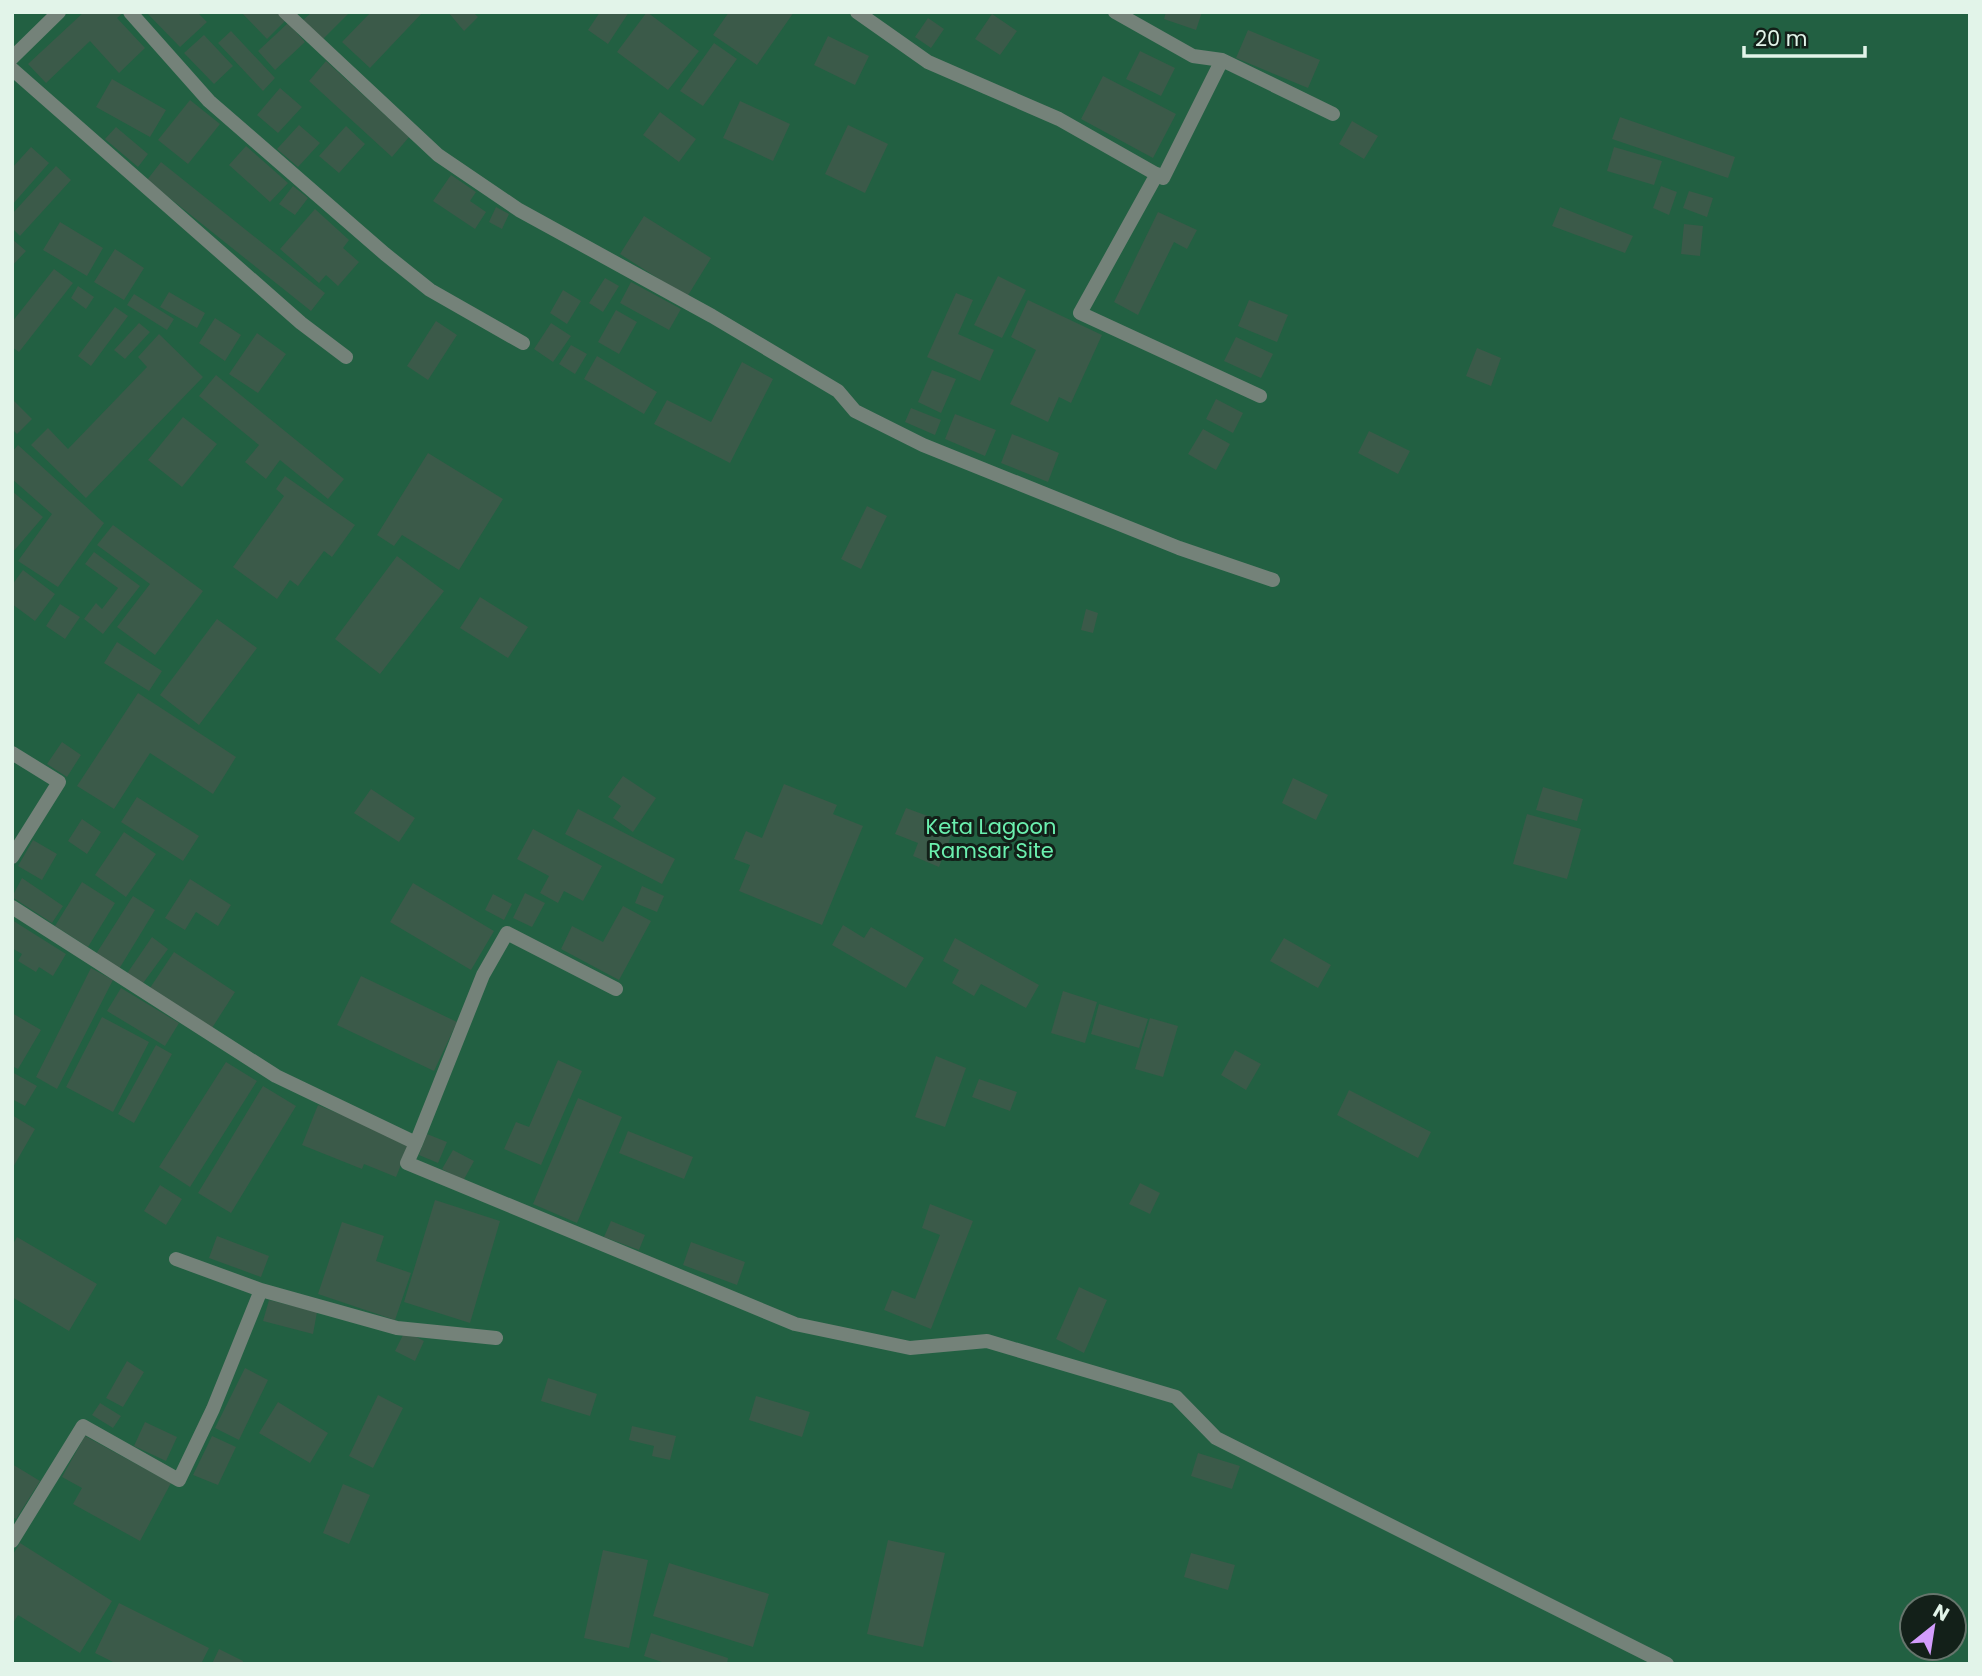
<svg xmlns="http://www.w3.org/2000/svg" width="1982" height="1676" font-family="Poppins,sans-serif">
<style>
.green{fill:#226042;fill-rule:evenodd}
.building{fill:#3b5a49}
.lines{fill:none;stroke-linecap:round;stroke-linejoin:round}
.street{stroke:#748279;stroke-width:14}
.labels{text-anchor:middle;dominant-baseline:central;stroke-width:6;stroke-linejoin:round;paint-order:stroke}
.park-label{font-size:21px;fill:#6bf0af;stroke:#132019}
</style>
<rect width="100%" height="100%" fill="#1e3d2d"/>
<!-- green -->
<path class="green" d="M12,12H1970V1664H12ZM1912,1606H1954V1648H1912Z"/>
<!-- building -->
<path class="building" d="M84,12H124L117,18L145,48L119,73L90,41L46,83L28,64Z
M146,12H197L207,22L180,47Z
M241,12H278L286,20L267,39Z
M312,12H350L321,41L302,21Z
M371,12H423L370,68L342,42Z
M448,12H473L478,17L464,31Z
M600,12H629L608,44L588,30Z
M647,12L699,51L668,90L617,52Z
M729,12H794L757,65L713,35Z
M1166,12H1202L1196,30L1164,19Z
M992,14L1017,31L1000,55L975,39Z
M928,18L944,29L931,48L915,37Z
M288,23L305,42L275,70L258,51Z
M1248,30L1320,60L1308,88L1236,58Z
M231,31L275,78L263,91L218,43Z
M204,35L233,66L214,84L184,53Z
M828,36L869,56L855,85L814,65Z
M714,43L737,59L703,106L680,91Z
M1140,51L1175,68L1161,96L1126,79Z
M326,61L409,137L392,157L309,81Z
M1103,76L1176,114L1153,158L1081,119Z
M112,79L166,110L150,137L96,107Z
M280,88L302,107L278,133L257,115Z
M190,100L220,124L188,164L158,140Z
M740,101L790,124L773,161L723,138Z
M660,112L696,139L679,162L643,135Z
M1620,117L1735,157L1728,178L1612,139Z
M1352,121L1378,136L1364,159L1339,144Z
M299,125L320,143L298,167L277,149Z
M848,125L888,144L865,193L825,174Z
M346,126L365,144L339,173L319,156Z
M116,127L148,154L138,167L105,139Z
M246,146L288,183L270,202L229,165Z
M31,147L49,163L12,205V168Z
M1614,147L1662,161L1654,185L1607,171Z
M161,162L325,293L311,311L147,180Z
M56,166L71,180L20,236L12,228V214Z
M451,175L476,192L470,201L486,212L475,229L433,201Z
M293,186L308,198L295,215L279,204Z
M1661,186L1677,192L1669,215L1653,208Z
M1689,191L1713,198L1707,217L1683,208Z
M496,207L509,214L502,229L489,222Z
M1560,207L1633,236L1625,253L1552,226Z
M315,209L349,240L343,248L359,262L338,286L326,275L319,283L280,249Z
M1158,212L1197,230L1187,249L1174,242L1138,315L1114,302Z
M644,216L711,258L687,297L620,254Z
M60,222L103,248L87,276L43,250Z
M1684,224L1703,226L1700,256L1681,254Z
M12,239L26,251L12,266Z
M115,249L144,268L124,300L94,282Z
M54,269L73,283L19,352L12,347V322Z
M998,276L1026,290L1002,338L974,325Z
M605,278L619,286L603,312L589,303Z
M631,282L681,309L669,330L620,303Z
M78,286L94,297L86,309L71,298Z
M563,290L581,301L567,324L550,313Z
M169,292L205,313L197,328L160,307Z
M956,293L973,300L958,334L994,350L980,381L927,357Z
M134,294L174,319L167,330L127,305Z
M1028,300L1102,335L1071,403L1059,397L1048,422L1010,404L1036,350L1011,337Z
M1249,300L1288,315L1277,342L1238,326Z
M115,307L128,316L91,366L78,356Z
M616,310L637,322L619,354L598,342Z
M215,318L241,335L225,361L199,343Z
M436,321L457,335L428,380L407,366Z
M139,323L150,332L125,359L114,350Z
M551,323L571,336L553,362L534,349Z
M257,333L286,354L258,393L229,374Z
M159,334L203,377L86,498L31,445L48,428L68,449L147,367L138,357Z
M1236,337L1273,354L1261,378L1224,361Z
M571,345L587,354L575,374L559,364Z
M1477,348L1501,358L1491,386L1466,376Z
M597,356L657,392L644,414L584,379Z
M742,362L773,379L730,463L654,424L667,400L711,422Z
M932,370L956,379L941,413L918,402Z
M216,375L344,479L328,499L280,460L266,479L245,462L259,445L199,396Z
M12,399L32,419L17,434L12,429Z
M1216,399L1243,413L1233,433L1206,419Z
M911,408L941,420L935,435L905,422Z
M955,414L996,430L985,456L945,439Z
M183,417L217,444L182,487L148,460Z
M1203,429L1230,444L1216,470L1188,454Z
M1369,431L1410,451L1398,474L1358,453Z
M1012,434L1059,453L1048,482L1001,463Z
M18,445L104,523L58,587L18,561L52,514L12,479V452Z
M428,453L503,499L459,570L402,535L394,546L377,535Z
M285,476L355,525L332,557L324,551L298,586L290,580L277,599L233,567L284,496L276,489Z
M12,491L43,517L12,553Z
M867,506L887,516L861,569L841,559Z
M113,525L203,591L155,655L117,627L150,584L97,545Z
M94,552L140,586L103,634L84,619L96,603L102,609L118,588L85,564Z
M397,556L444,591L380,674L335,639Z
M23,570L55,594L35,621L12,604V585Z
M480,597L528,627L508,658L460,628Z
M60,604L80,617L65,639L46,626Z
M1086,609L1098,613L1093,633L1081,630Z
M217,619L257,648L199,725L160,695Z
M117,642L162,671L149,691L104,663Z
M138,693L236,757L213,794L150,753L114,809L77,786Z
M62,742L81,755L67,777L47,764Z
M623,776L656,798L633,832L613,818L621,806L608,797Z
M1293,778L1328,795L1316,820L1282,803Z
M784,784L837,805L833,814L863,826L822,925L739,891L750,865L734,859L746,831L762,838Z
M1543,787L1583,799L1577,821L1536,810Z
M371,789L415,818L399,842L354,813Z
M137,797L199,836L183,861L121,822Z
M906,808L955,826L939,867L913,856L918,843L895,834Z
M578,809L675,859L662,884L565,834Z
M1527,814L1581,829L1567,879L1513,864Z
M82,819L101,832L87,854L68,841Z
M533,829L602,866L583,901L564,891L558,903L540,893L549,876L517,859Z
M124,832L156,854L126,897L95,875Z
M33,840L57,854L42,880L18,866Z
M22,878L63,906L52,923L12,897Z
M190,879L231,905L218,926L196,912L185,930L165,918Z
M82,882L115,903L88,947L55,926Z
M413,883L494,931L471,970L390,922Z
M642,886L664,896L657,912L635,903Z
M525,893L545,903L532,927L513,918Z
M493,894L512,904L504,920L485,910Z
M133,896L155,910L119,969L96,954Z
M623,906L651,921L619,980L561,949L572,926L603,942Z
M12,920L66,954L53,976L39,967L36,972L18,961L22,954L12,948Z
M843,925L864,938L871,927L924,958L906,988L832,945Z
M152,937L168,949L141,986L126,975Z
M955,938L1039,985L1026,1008L981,984L974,996L952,983L959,970L943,961Z
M1284,938L1331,965L1318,988L1270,961Z
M174,952L235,992L212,1028L150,988Z
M91,968L113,980L57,1089L36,1077Z
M361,976L457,1022L434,1071L337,1025Z
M121,988L179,1023L165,1046L107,1011Z
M1063,991L1097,1002L1085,1043L1051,1033Z
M1099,1004L1148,1019L1139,1048L1091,1034Z
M12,1013L41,1030L18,1069L12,1066Z
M102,1017L149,1042L113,1112L66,1087Z
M1150,1018L1178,1026L1163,1077L1135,1069Z
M156,1045L172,1054L134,1123L118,1114Z
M1235,1050L1261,1064L1246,1090L1221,1075Z
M936,1056L966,1068L945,1127L915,1117Z
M558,1060L582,1071L541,1165L504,1149L516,1122L529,1127Z
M226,1062L257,1081L190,1187L159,1167Z
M12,1072L37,1086L25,1106L12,1099Z
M979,1079L1017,1092L1010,1111L972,1097Z
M263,1086L296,1106L231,1213L198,1193Z
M1349,1090L1431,1132L1418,1158L1337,1115Z
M578,1098L622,1117L577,1223L533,1204Z
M318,1105L410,1143L396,1177L364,1164L362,1169L302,1145Z
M12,1115L35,1129L12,1169Z
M628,1131L693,1157L684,1179L619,1153Z
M427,1134L447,1142L438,1163L419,1155Z
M453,1150L474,1161L463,1181L442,1169Z
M1140,1183L1160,1193L1150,1214L1129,1204Z
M160,1185L182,1199L166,1225L144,1211Z
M435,1200L500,1221L470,1323L404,1302Z
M930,1204L973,1221L931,1329L884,1310L892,1290L915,1299L940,1235L922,1228Z
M611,1221L645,1235L639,1250L604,1237Z
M342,1222L384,1236L376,1261L411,1273L395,1320L318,1294Z
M217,1236L269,1256L261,1277L209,1258Z
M17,1237L97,1284L69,1331L12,1297V1246Z
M691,1242L745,1262L737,1285L683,1265Z
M1079,1287L1107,1300L1084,1353L1056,1339Z
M269,1300L317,1312L313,1334L263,1321Z
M405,1331L424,1341L415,1361L395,1351Z
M127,1361L144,1372L123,1407L106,1398Z
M245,1368L268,1380L239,1440L215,1428Z
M548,1378L597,1394L590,1416L541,1401Z
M378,1395L403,1408L373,1468L349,1456Z
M756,1396L810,1412L802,1437L749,1420Z
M278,1402L328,1433L310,1463L259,1433Z
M100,1403L121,1416L113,1428L92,1415Z
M145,1422L177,1437L166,1461L134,1446Z
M632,1426L676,1436L670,1460L652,1456L654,1446L629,1440Z
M85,1436L171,1483L140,1541L73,1504L82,1488L62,1477Z
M212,1436L236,1447L218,1485L193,1475Z
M1198,1453L1240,1466L1232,1489L1191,1476Z
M12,1464L40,1481L16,1519L12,1517Z
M343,1484L370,1495L349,1544L323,1533Z
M888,1540L945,1553L923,1647L867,1634Z
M20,1543L112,1601L80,1653L18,1615L12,1625V1556Z
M603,1550L648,1560L629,1648L584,1638Z
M1191,1553L1235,1565L1228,1590L1184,1577Z
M669,1563L769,1594L753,1647L653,1616Z
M119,1603L209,1648L201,1664H117L95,1653Z
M651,1633L728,1658L727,1664H668L644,1656Z
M219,1649L243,1661L242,1664H212Z"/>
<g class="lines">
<!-- street -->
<path class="street" d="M130,12L209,101L385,254L430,290L523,343
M285,12L438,155L519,210L712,316L838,391L855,411L923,445L1179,548L1273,580
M857,12L928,62L1059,119L1163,178L1222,60
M1115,12L1193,56L1222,60L1333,114
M12,58L59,12
M12,69L301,323L346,357
M1157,174L1080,313L1260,396
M12,753L59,782L12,857
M12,907L276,1076L416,1143L407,1163L795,1324L910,1348L987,1341L1176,1397L1216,1438L1667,1664
M416,1143L483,975L507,933L616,989
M176,1259L261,1290
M12,1541L83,1426L179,1480L213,1409L261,1290L397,1328L496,1338"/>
</g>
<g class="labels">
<!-- park labels -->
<g class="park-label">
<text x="991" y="826">Keta Lagoon<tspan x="991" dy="24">Ramsar Site</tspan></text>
</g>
</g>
<!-- border -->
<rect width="1982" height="1676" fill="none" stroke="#e2f4e9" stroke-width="28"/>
<!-- north arrow -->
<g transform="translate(1933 1627) rotate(30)"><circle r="33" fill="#132019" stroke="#66756c" stroke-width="2"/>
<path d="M0-5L12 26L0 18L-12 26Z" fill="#d39cfc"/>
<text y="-10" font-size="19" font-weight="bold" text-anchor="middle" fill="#e2f4e9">N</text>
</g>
<!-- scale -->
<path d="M1744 46v10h121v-10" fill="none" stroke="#e2f4e9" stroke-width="3.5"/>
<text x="1755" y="46" font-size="21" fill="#e2f4e9" stroke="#132019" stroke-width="5" paint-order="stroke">20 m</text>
</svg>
